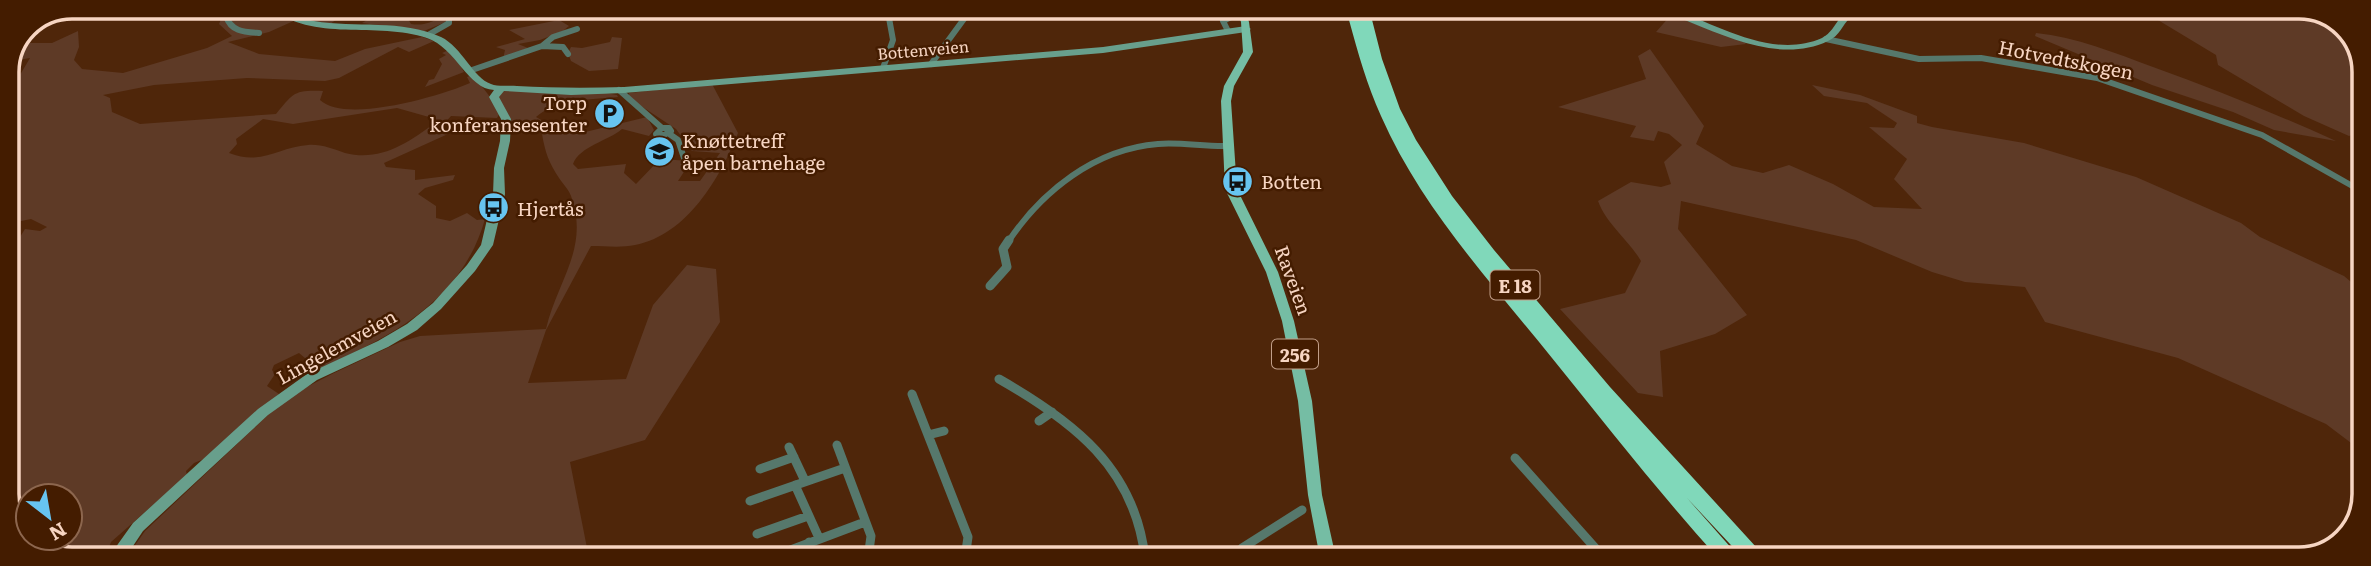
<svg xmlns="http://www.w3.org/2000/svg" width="2371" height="566" font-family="Literata,serif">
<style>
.green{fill:#5e3a26;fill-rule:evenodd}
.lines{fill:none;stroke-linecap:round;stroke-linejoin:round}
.minor-far1{stroke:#56786c;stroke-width:6}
.minor{stroke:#56786c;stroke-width:9}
.secondary{fill:#689f8c;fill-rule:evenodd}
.primary{fill:#75bda4;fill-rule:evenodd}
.motorway{fill:#80d8ba;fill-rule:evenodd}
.labels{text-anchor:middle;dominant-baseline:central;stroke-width:5;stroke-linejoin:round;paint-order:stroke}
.far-street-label{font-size:16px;fill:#f7d5c2;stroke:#441c00}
.shield{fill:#441c00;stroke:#c19e88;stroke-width:2}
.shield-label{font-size:18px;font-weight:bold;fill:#f7d5c2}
.street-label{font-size:19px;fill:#f7d5c2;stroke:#441c00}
.poi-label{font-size:19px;fill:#f7d5c2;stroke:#441c00;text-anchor:start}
.rim{fill:none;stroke:#f7d5c2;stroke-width:3.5}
</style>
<rect width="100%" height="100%" fill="#4f260a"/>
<!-- green -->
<path class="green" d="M226,7H308L318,13L350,10L330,24L298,19L269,32L228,42L259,54L335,61L365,49L422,37L434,41L409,52L398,47L339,78L325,81L247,78L154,85L103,95L110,98L112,112L140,124L276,114C294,93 293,90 323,91L320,100C345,124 441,96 470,83L467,77L473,75L501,111L497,118L451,116L435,134H448L384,163L386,167L415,170V180L455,175L453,180L425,188L418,194L436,206V218L450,221L467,213L477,220L485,219C462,301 391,337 318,369L299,353L274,365L272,370L275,374L267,386L279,394L204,459L194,463L186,471L187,475L111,542L105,558H59L23,537L8,502L7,246L15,245L25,229L40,231L47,227L31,219L7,224V87L14,85L30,58L12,61L17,47L28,43H52L78,31L79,47L74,60L82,69L123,73L207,48L232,36L219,24ZM397,108L436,119L435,123C408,143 380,162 345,153C333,149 321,144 308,145C278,147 262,166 229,153L237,144L236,139L263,119L293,124ZM28,496H70V538H28Z
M423,7L438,10L429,14L423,9L414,12L408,19L411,24C424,26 431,22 440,18L435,15L440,13L448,21L424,31L362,23L385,10L397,11L383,16L393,18Z
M2138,8H2312L2348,29L2363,64V132L2349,136L2304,116L2218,65L2216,55Z
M1671,15L1744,42L1746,44L1721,47L1656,32Z
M559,20L569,26L564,30L571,28L540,40L518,44L528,48L503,59L505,50L496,47L525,39L509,30Z
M2036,33C2076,37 2115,53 2153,67C2215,89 2276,114 2336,141L2274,130L2233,112L2152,85L2035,36Z
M612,37L622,38L618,69L589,71L571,61L568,53L571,47L582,48L610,42Z
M451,49L464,72L425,87L429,80L434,79L442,64L439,59L446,55L442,53Z
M1650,49L1704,126L1696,144L1732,166L1763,173L1789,165L1833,184L1874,207L1922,209L1894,179L1907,159L1869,127L1894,128L1897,123L1867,103L1824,96L1812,85L1860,95L1917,116V123L1932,127L2024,143L2136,177L2241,223L2260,237L2344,276L2363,292V452L2326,424L2178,358L2045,322L2025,287L1965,282L1932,272L1856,240L1681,201L1678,229L1747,315L1715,334L1660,351L1663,397L1638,393L1560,309L1625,293L1641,261C1628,239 1607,225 1598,201L1631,182L1661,187L1671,184L1664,162L1682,145L1669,134L1658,131L1654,141L1630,137L1636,126L1558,107L1646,79L1638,56Z
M712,84L738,133C720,178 687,235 635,245C621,248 605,246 591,246L546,330L528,383L626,379L653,305L687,265L716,269L720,322L645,440L570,462L589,558H126L145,531L269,414L295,393L334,373L400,342L420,336L546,329C557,281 590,248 571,196C569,190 563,184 559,178C549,163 545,152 542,134L525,125L512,124L495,99L500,89L595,91L617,95L618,97C589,100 558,98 536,117L562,132L577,134L647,117L654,130L649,136L622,129C608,141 580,146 573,164L578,169L626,164L624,173L636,184L660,159L691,161L678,181H700L720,153L692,151L676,129L629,98V93Z"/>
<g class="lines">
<!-- minor-far1 -->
<path class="minor-far1" d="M232,7L226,16C231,32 245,32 259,33
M1206,8L1220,14
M385,9L401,11L420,7
M338,10L353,7
M1221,13L1235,15L1223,21Z
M56,14L104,7
M1223,21L1228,31
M428,35L449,23V18L436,7
M1826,39L1919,59L1981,58L2097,78L2262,135L2363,192
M542,46L553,37L577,29
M931,64L972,8
M883,68L893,40L887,7
M472,70L542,46L563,47L568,54
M619,90L662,128
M662,128H669L671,131L664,135L656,134Z
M668,133L678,140L684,158
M1008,242C1042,191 1095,149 1158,144C1181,142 1205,147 1229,146"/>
<!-- minor -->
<path class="minor" d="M990,286L1007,267L1003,249L1009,240
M999,379C1073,421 1135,468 1145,558
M912,394L968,537L965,558
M1039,421L1052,412
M928,435L944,431
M837,445L871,536L868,558
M789,447L805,481
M1515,458L1605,559
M760,469L794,457
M795,485L819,538
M750,501L845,468
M757,534L808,516
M809,542L816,558
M620,551L621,558
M780,554L865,522
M1241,558L1242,548L1302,510"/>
<!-- secondary -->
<path class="secondary" d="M269,7C285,7 298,18 314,21C355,28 402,19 441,37C462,47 473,78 491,84C498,87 509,85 517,86C553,88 588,88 624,87L1103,47L1246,26L1251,29L1246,32L1103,53L624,93L571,95L504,91L499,97L511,119L510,141L504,168L505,194L493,245L475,271L441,309L417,330L388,347L317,380L268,415L143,531L125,558H108L133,523L258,409L307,374L378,341L407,324L433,303L467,265L481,245L493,194L494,168L500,141L501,119L489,97L494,90C468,89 456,48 427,38C377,21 313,43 269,7Z
M1658,8H1670C1716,24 1772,60 1822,38C1831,33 1834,26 1840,18C1850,5 1866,8 1880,8C1872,13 1859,10 1850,18C1842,25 1840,36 1828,41C1784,62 1734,40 1692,23C1681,18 1667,15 1658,8Z
M1881,8H1988C1968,19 1910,12 1885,11Z"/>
<!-- primary -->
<path class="primary" d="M1236,8H1244L1249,22L1253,52L1234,86L1231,101L1237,189L1278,272L1294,321L1312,401L1322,495L1336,558H1320L1308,495L1298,401L1282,321L1266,272L1225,189L1221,101L1224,86L1243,52L1241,22Z"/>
<!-- motorway -->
<path class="motorway" d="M1358,8H1369L1382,59L1400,109L1416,140L1452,196L1494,250L1610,387L1767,559H1744L1687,498L1741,559H1719C1660,494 1607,426 1552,358C1490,281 1421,207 1381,116C1367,85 1358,53 1349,20L1355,17L1360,19Z"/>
</g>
<!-- icons -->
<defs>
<symbol id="parking-disc" viewBox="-11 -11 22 22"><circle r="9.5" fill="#67c4f0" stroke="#441c00"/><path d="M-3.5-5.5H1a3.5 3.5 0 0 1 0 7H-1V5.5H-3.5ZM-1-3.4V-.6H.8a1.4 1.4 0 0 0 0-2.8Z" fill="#111"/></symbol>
<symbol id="school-disc" viewBox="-11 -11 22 22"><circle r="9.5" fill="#67c4f0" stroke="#441c00"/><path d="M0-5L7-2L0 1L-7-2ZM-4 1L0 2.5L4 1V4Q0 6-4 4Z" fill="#111"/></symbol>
<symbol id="bus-disc" viewBox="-11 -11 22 22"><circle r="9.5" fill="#67c4f0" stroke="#441c00"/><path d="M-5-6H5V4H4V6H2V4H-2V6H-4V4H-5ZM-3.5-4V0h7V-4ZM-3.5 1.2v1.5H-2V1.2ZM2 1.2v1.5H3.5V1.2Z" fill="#111"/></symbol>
</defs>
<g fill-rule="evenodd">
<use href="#parking-disc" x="592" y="96" width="35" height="35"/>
<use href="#school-disc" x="642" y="134" width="35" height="35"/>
<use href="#bus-disc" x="1220" y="164" width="35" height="35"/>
<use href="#bus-disc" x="476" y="190" width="35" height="35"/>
</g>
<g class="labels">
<!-- far-street labels -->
<g class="far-street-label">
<text transform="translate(923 49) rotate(-5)">Bottenveien</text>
</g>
<!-- shield labels -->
<g class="shield">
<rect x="1490.5" y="270.5" width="49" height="29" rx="5"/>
<rect x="1272" y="339.5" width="46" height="29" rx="5"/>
</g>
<g class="shield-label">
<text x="1515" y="285">E 18</text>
<text x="1295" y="354">256</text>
</g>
<!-- street labels -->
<g class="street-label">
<text transform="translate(2066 59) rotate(11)">Hotvedtskogen</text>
<text transform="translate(1294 280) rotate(70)">Raveien</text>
<text transform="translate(336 346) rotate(-29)">Lingelemveien</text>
</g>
<!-- poi labels -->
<g class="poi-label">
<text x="587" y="102" text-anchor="end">Torp<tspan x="587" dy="22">konferansesenter</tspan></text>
<text x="682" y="140">Knøttetreff<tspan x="682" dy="22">åpen barnehage</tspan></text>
<text x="1261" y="181">Botten</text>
<text x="517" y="208">Hjertås</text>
</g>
</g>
<!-- crop -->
<path d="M0 0H2371V566H0ZM72 19H2299A53 53 0 0 1 2352 72V494A53 53 0 0 1 2299 547H72A53 53 0 0 1 19 494V72A53 53 0 0 1 72 19Z" fill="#441c00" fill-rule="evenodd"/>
<path class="rim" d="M72 19H2299A53 53 0 0 1 2352 72V494A53 53 0 0 1 2299 547H72A53 53 0 0 1 19 494V72A53 53 0 0 1 72 19Z"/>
<!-- north arrow -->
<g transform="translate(49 517) rotate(149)"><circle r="33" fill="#441c00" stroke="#8c664e" stroke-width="2"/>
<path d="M0-5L12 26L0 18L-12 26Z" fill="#67c4f0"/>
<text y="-10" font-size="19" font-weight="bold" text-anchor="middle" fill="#f7d5c2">N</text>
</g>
</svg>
